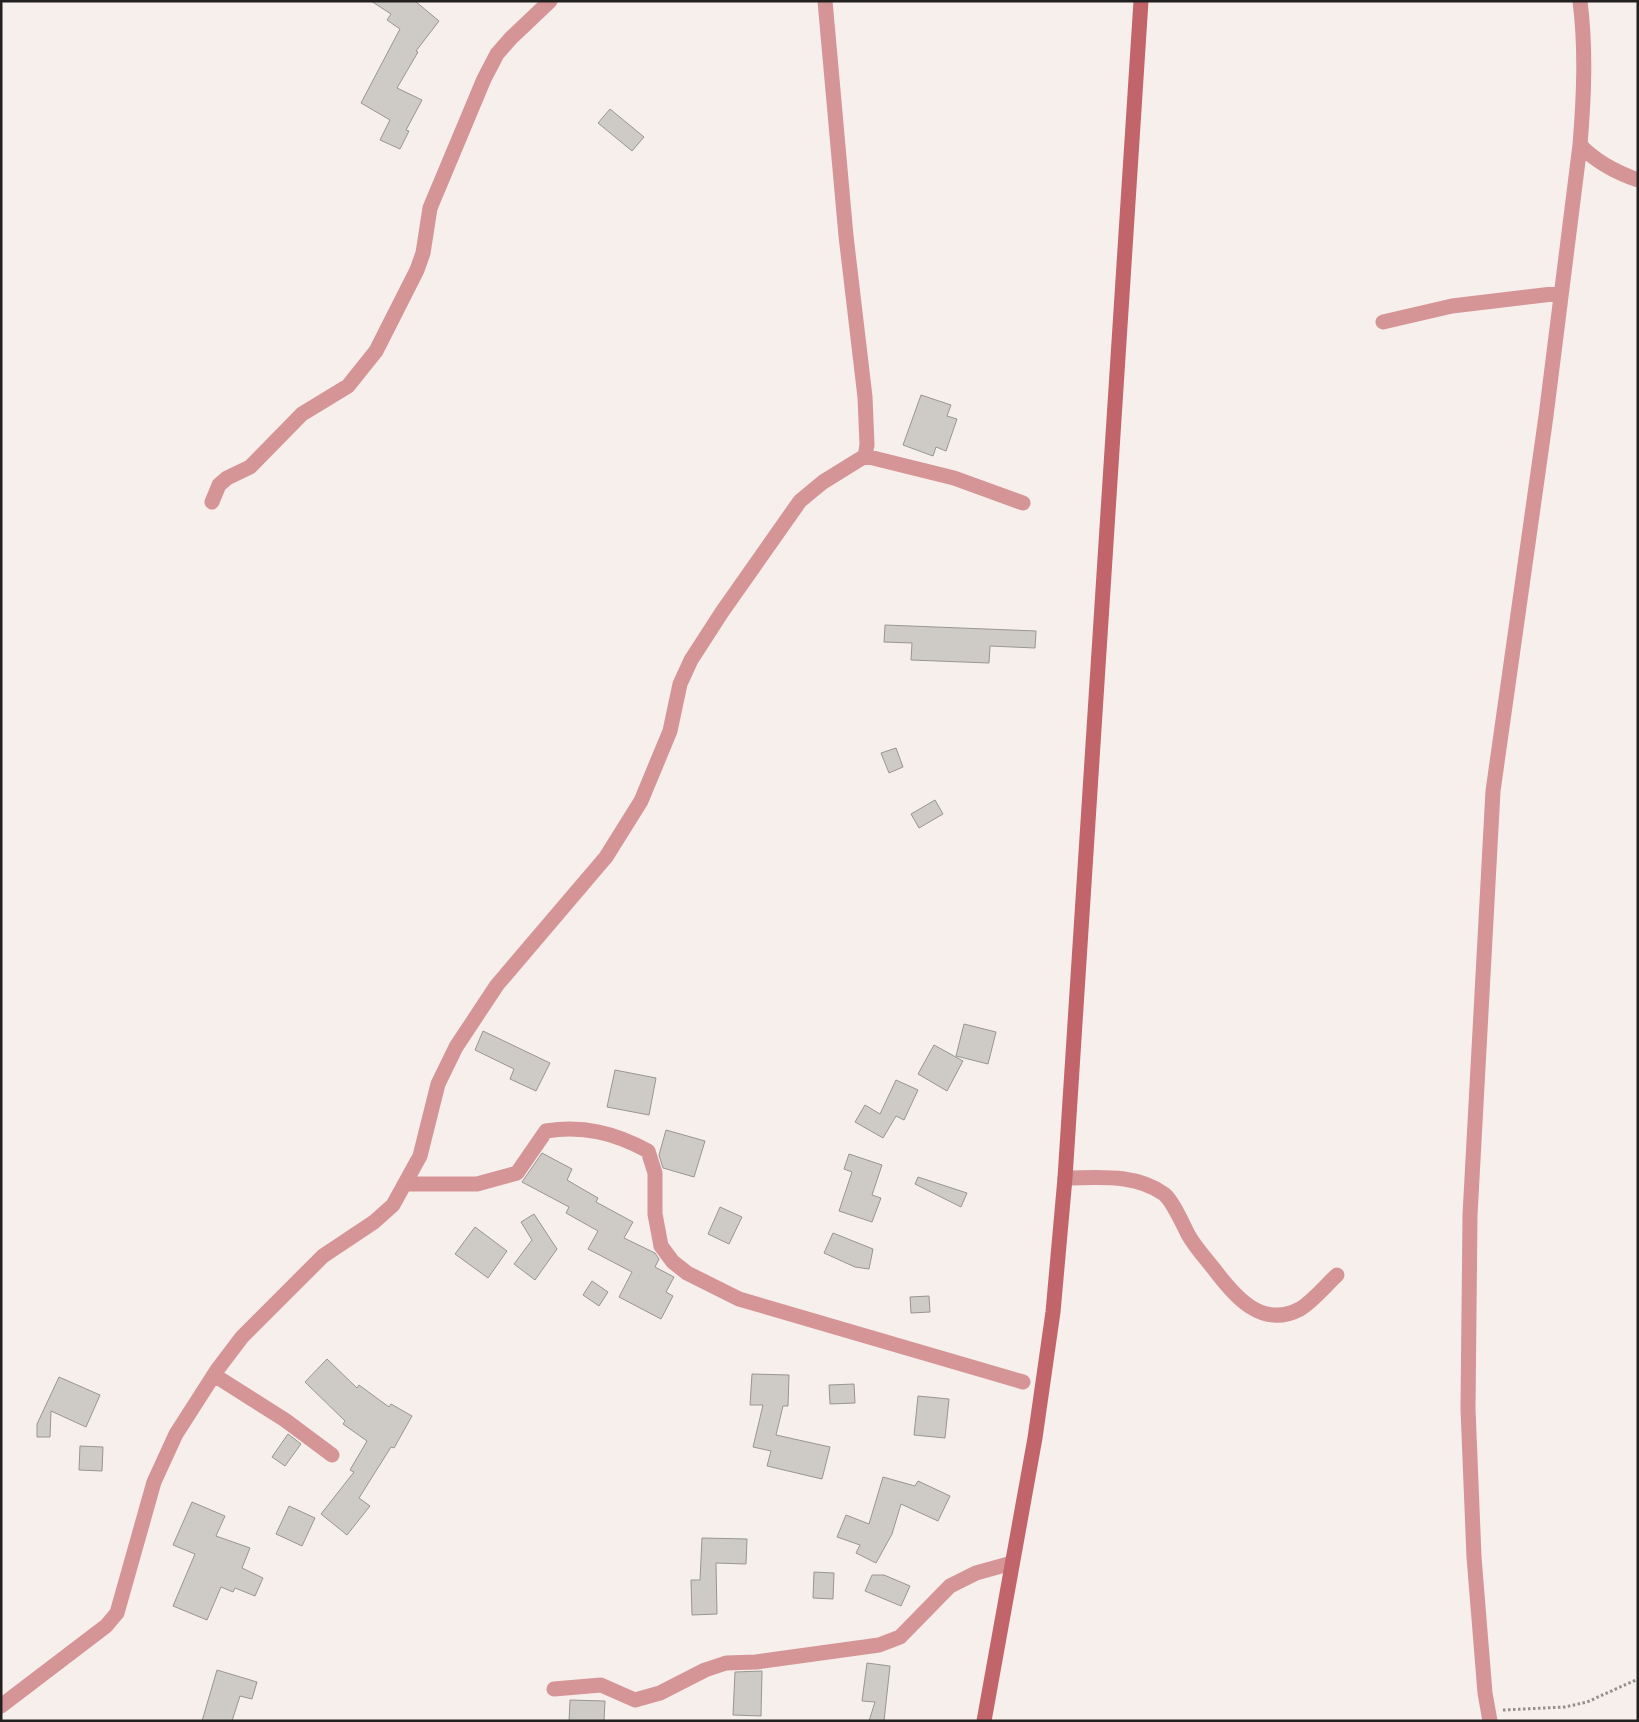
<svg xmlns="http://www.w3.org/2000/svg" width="1639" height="1722" font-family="'Exo 2',sans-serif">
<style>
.building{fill:#cecbc6;stroke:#999692}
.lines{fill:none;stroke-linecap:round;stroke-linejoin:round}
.path{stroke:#95908e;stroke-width:3;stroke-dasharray:2.5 2.5;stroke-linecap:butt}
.street{stroke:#d59496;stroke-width:15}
.secondary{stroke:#c2656b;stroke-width:15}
</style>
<rect width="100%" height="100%" fill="#f6efec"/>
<!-- building -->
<path class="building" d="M371,1H415L439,21L416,51L418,52L397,88L422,100L406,130L409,131L400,149L380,140L390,120L361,103L400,29L387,20L391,14Z
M610,109L644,137L632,151L598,123Z
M921,395L951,405L947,416L957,419L946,451L936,447L933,456L903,445Z
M885,625L1036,631L1035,648L990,646L989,663L911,660L912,643L884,642Z
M896,748L903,767L889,773L881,753Z
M935,800L943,814L919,828L911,814Z
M964,1024L996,1032L988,1064L956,1056Z
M483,1031L550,1063L536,1091L510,1079L514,1069L475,1050Z
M934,1045L963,1061L947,1091L918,1074Z
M615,1070L656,1078L649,1115L607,1107Z
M896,1080L918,1090L904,1120L896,1116L883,1138L855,1122L865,1105L880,1114Z
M666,1130L705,1141L694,1177L663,1168L659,1155Z
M542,1153L572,1169L567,1180L598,1198L596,1202L633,1222L624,1238L655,1253L659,1259L655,1267L674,1277L666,1292L673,1296L661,1319L619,1297L632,1272L588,1249L598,1231L566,1213L569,1207L522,1182Z
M849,1154L882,1165L872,1195L881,1198L872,1222L839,1211L852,1172L844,1169Z
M918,1177L967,1193L961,1207L915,1184Z
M720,1207L742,1217L729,1244L708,1234Z
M534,1214L557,1249L535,1280L514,1264L532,1240L521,1222Z
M475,1227L507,1251L488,1278L455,1254Z
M833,1233L873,1249L869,1269L855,1267L824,1253Z
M592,1281L608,1292L599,1306L583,1295Z
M929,1296L930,1312L911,1313L910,1297Z
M327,1359L357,1388L359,1385L389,1407L391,1404L412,1416L394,1448L391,1447L359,1498L370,1506L347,1535L321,1514L354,1472L350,1470L367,1441L343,1424L345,1421L305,1382Z
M752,1374L789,1375L788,1406H783L776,1435L830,1447L822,1479L767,1466L771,1451L753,1447L763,1405H750Z
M59,1377L100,1395L86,1427L51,1411L50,1437H37V1424Z
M854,1384L855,1403L830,1404L829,1385Z
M918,1396L949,1399L945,1438L914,1435Z
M288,1434L301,1444L285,1466L272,1457Z
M80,1446L103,1447L102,1471L79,1470Z
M883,1477L915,1486L918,1481L950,1496L938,1521L901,1504L892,1534L876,1563L856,1553L860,1545L837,1537L846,1515L869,1524Z
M192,1502L225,1516L216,1536L250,1548L242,1568L263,1578L255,1596L235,1588L233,1592L221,1587L207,1620L173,1606L195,1554L173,1545Z
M289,1506L315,1518L302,1546L276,1534Z
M702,1538L747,1539L746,1564L716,1563L717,1614L692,1615L691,1580H700Z
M814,1572L834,1573L833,1599L813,1598Z
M872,1575H884L910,1586L901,1606L865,1591Z
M867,1663L890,1666L884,1721H869L875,1702L862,1701Z
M217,1670L257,1682L252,1699L240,1696L232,1721H202Z
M762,1671L761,1716L733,1715L735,1672Z
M570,1700L605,1701L604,1721H569Z"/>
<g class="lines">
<!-- path -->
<path class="path" d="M1503,1710L1565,1707L1587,1702L1638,1679"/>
<!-- street -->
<path class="street" d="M1580,145C1596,162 1615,172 1638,180
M1383,322L1452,306L1561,293
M865,456L954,478L1023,503
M212,502L219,485L227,478L250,467L302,414L348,386L376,351L417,270L423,253L430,208L484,79L497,54L511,38L550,1
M1065,1178C1098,1178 1135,1173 1164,1194C1173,1201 1183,1225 1189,1236C1196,1248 1206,1259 1214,1269C1235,1297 1262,1329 1300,1309C1313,1301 1325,1286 1337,1275
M406,1184H477L517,1173L546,1131C583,1125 615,1133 648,1151L655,1173V1214L661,1246L673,1262L687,1273L739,1299L1023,1382
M214,1375L285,1420L332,1455
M554,1689L601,1685L635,1700L660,1693L705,1670L726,1663L756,1662L879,1645L900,1637L950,1586L976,1573L1012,1563
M1,1706L106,1626L117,1613L154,1482L176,1434L217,1370L242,1337L323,1256L374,1222L393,1205L420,1156L438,1084L456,1047L497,985L606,857L641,801L670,731L680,684L691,660L722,612L800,501L823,482L865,456L867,445L865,397L846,236L825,1
M1490,1721L1485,1693L1474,1557L1468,1409L1470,1215L1493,791L1546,416L1580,145C1584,96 1586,49 1580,1"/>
<!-- secondary -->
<path class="secondary" d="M984,1721L1035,1438L1053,1312L1065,1178L1141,1"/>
</g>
<!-- border -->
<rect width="1639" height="1722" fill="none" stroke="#232120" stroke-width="5"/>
</svg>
